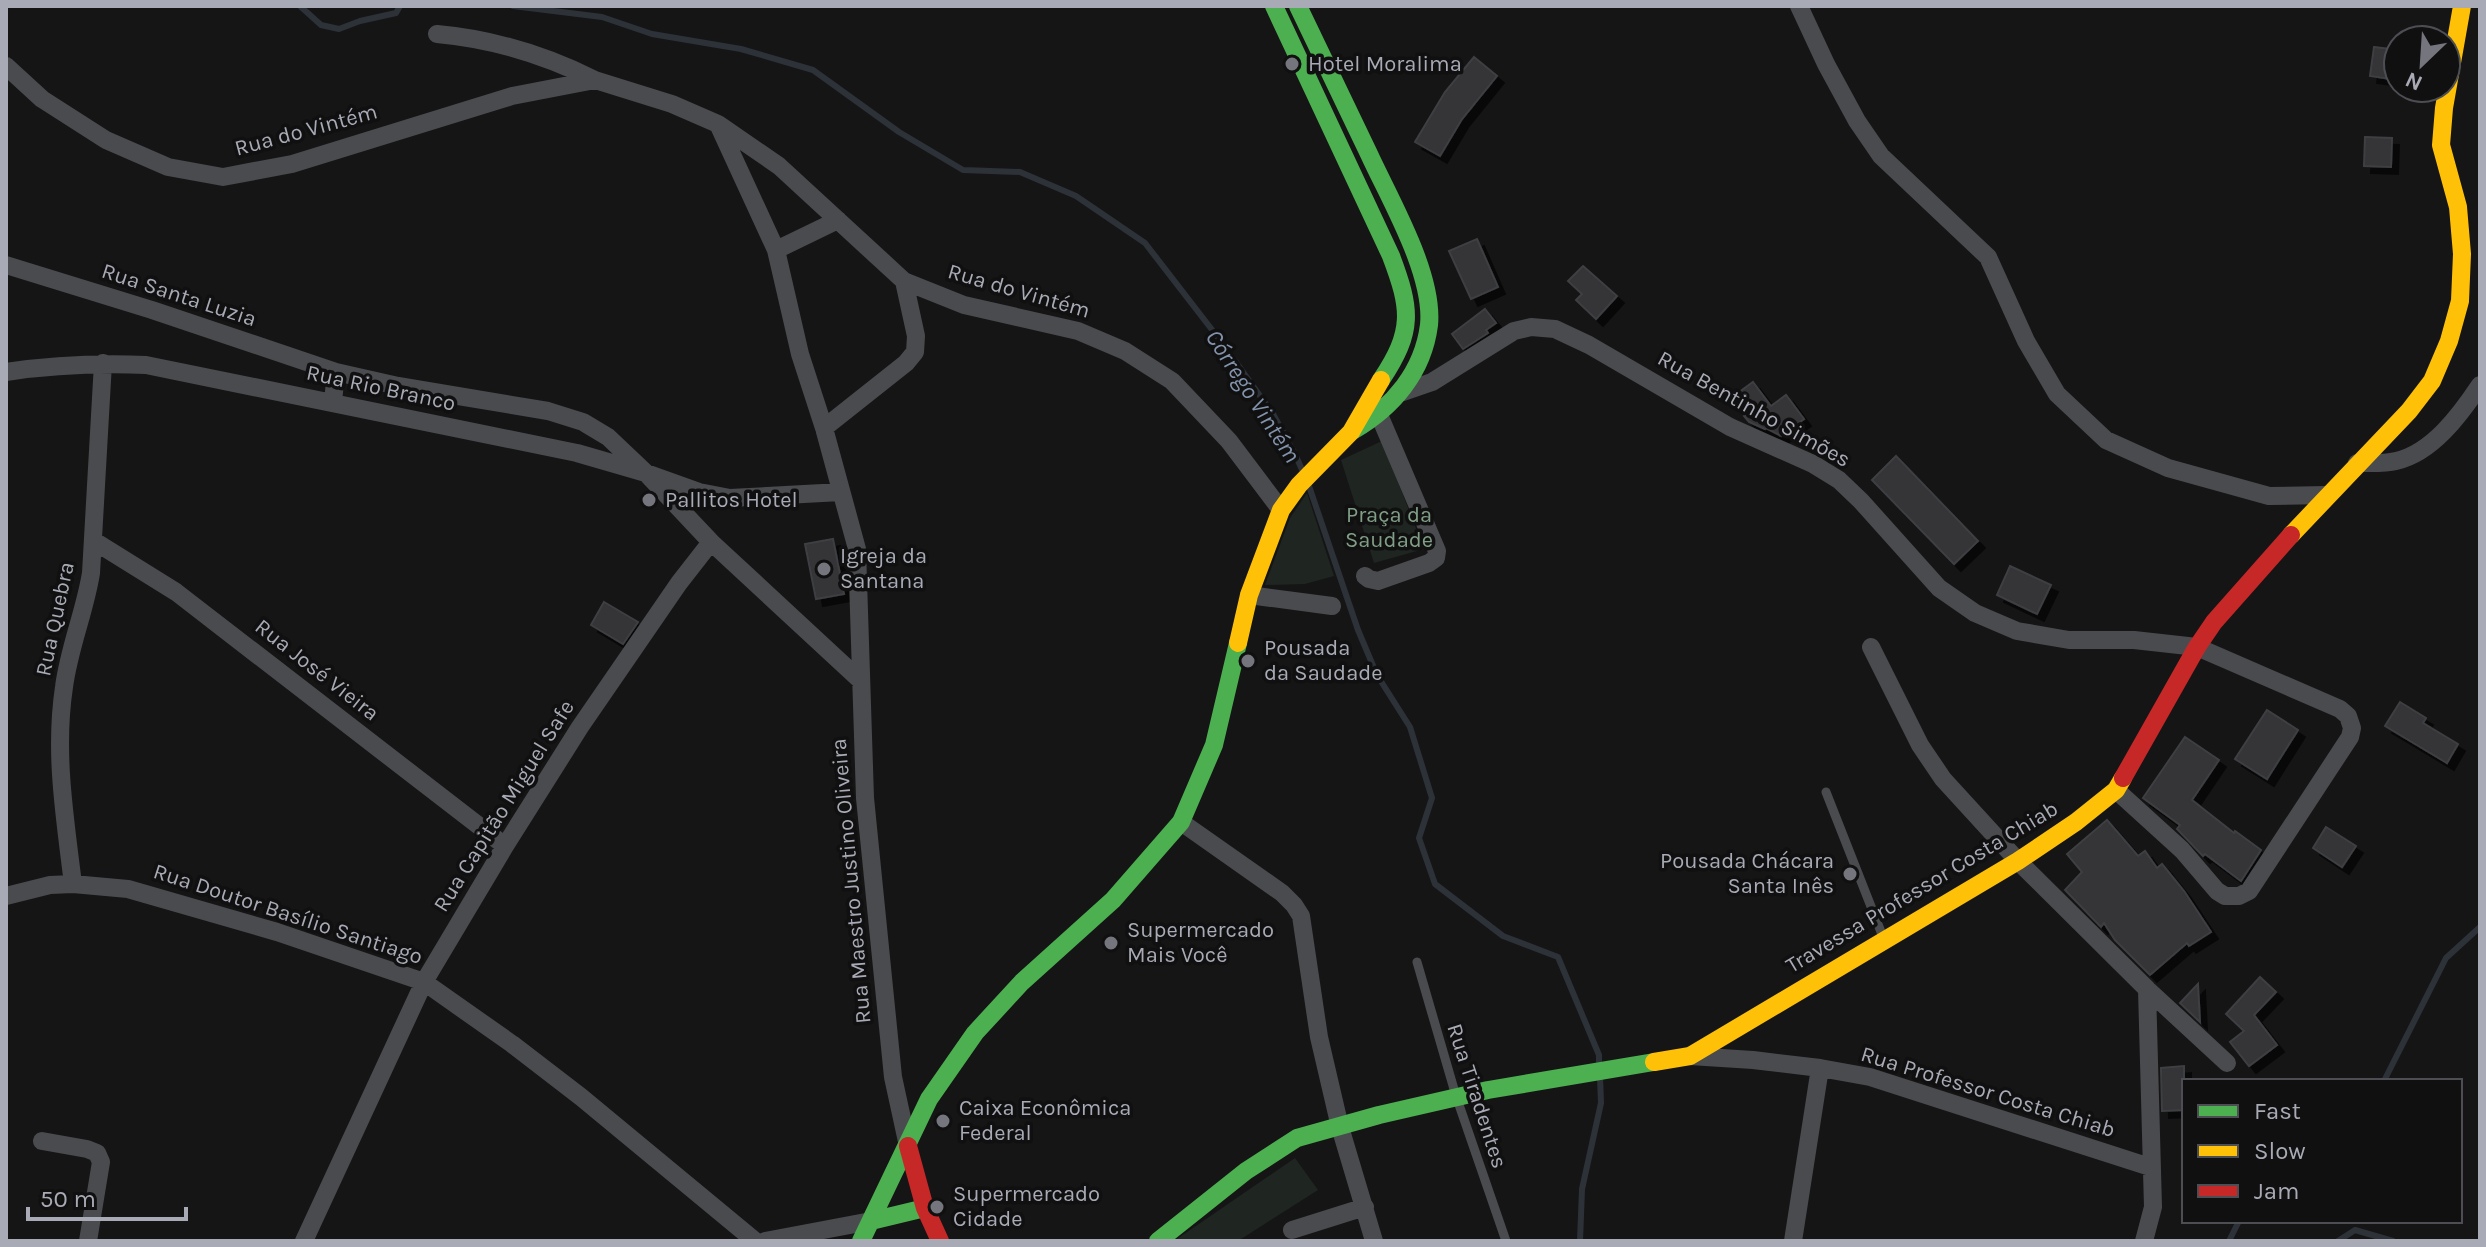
<svg xmlns="http://www.w3.org/2000/svg" width="2486" height="1247" font-family="Karla,sans-serif">
<style>
.green{fill:#1f2521}
.lines{fill:none;stroke-linecap:round;stroke-linejoin:round}
.stream{stroke:#2d3239;stroke-width:6}
.building{fill:#343437;stroke:#3e3f42;stroke-width:2;filter:url(#shadow)}
.lane{stroke:#4a4b4e;stroke-width:9}
.street{stroke:#4a4b4e;stroke-width:18}
.fast{stroke:#4caf50;stroke-width:18}
.slow{stroke:#ffc107;stroke-width:18}
.jam{stroke:#c62828;stroke-width:18}
.poi-dot{fill:#75767d;stroke:#101011;stroke-width:3}
.labels{text-anchor:middle;dominant-baseline:central;stroke-width:7;stroke-linejoin:round;paint-order:stroke}
.poi-label{font-size:22px;fill:#a8aab5;stroke:#101011;text-anchor:start}
.street-label{font-size:22px;fill:#a8aab5;stroke:#101011}
.park-label{font-size:22px;fill:#819e86;stroke:#101011}
.water-label{font-size:24px;font-style:italic;fill:#8393ac;stroke:#101011}
</style>
<defs>
<filter id="shadow"><feDropShadow dx="7" dy="7" stdDeviation="0" flood-color="#0009"/></filter>
</defs>
<rect width="100%" height="100%" fill="#151516"/>
<!-- green -->
<path class="green" d="M1382,441L1424,549L1374,563L1341,460Z
M1307,493L1334,576L1305,584L1265,585L1290,518Z
M1295,1158L1318,1190L1238,1241H1174Z"/>
<g class="lines">
<!-- stream -->
<path class="stream" d="M300,6L321,25L339,29L360,21L396,13L400,6
M513,6L602,17L652,34L741,49L813,70L899,132L963,170L1020,172L1076,196L1145,243L1223,344L1273,414L1295,454L1303,472
M1309,486L1358,630L1377,675L1410,727L1432,798L1419,838L1435,884L1503,936L1558,957L1599,1055V1066
M2384,1081L2446,958L2480,927
M1580,1241L1582,1189L1601,1103L1600,1077
M2229,1241L2239,1221
M2338,1241L2355,1230L2393,1241"/>
</g>
<!-- building -->
<path class="building" d="M2374,47L2398,50V80L2370,76Z
M1474,57L1497,76L1462,119L1440,156L1415,142L1445,92Z
M2365,137L2392,138L2391,167L2364,166Z
M1477,239L1498,287L1471,299L1449,251Z
M1583,266L1617,296L1596,319L1576,300L1582,294L1568,281Z
M1485,309L1496,323L1486,330L1488,333L1463,349L1452,334Z
M1753,382L1771,406L1786,395L1804,419L1781,436L1766,428L1765,429L1749,422L1744,416L1752,411L1738,393Z
M1896,456L1978,541L1954,564L1872,480Z
M833,539L844,594L816,599L805,544Z
M2010,566L2051,585L2037,614L1997,595Z
M604,602L638,622L623,644L591,625Z
M2400,702L2426,718L2423,723L2458,744L2447,763L2385,726Z
M2267,710L2298,730L2267,779L2235,759Z
M2185,737L2219,760L2192,800L2234,833L2235,831L2261,850L2241,881L2205,854L2203,856L2177,829L2180,825L2143,798Z
M2107,820L2138,856L2145,851L2157,868L2162,864L2184,891L2211,932L2189,946L2187,943L2150,975L2115,940L2104,923L2101,927L2065,890L2082,872L2067,854Z
M2326,827L2356,846L2342,867L2313,848Z
M2260,977L2276,992L2254,1015L2277,1045L2249,1066L2230,1042L2244,1031L2226,1014Z
M2198,984L2200,1022L2180,1003Z
M2184,1066V1110L2162,1111L2161,1068Z"/>
<g class="lines">
<!-- lane -->
<path class="lane" d="M1826,792L1883,937
M1417,962L1456,1096L1506,1241"/>
<!-- street -->
<path class="street" d="M1799,6L1826,64L1857,121L1881,156L1988,257L2026,341L2057,394L2106,440L2168,468L2269,496L2327,495
M437,34C493,39 545,55 595,80
M6,66L42,99L106,140L168,167L223,177L292,164L512,96L595,80L672,104L718,124L779,166L904,281L964,305L1078,331L1125,351L1172,381L1229,441L1281,510
M718,124L776,250L800,354L824,428L857,549L865,798L893,1077L908,1146
M776,250L838,220
M6,265L152,310L336,372L333,402
M6,372C53,365 98,363 146,365L577,453L646,473L699,492L730,498L841,492
M336,372L398,386L548,411L583,422L608,437L646,473L711,542L860,680
M1403,392L1432,382L1514,331L1531,327L1555,329L1589,345L1730,427L1813,464L1839,480L1861,501L1939,588L1975,613L2017,631L2069,640H2134L2197,647L2340,709L2348,716L2352,728L2350,737L2249,891L2239,896H2225L2217,891L2182,850L2116,790
M824,428L906,363L915,352L916,336L904,281
M2357,463C2369,463 2384,464 2396,461C2432,453 2460,415 2480,385
M94,541L176,592L505,846
M1365,576L1369,579L1378,581L1429,563L1436,558L1437,551L1374,403
M1249,595L1332,606
M1871,647L1920,745L1943,779L2018,861L2147,989L2153,1207L2144,1241
M1181,822L1282,893L1294,905L1301,916L1319,1037L1340,1127L1374,1241
M73,884C65,818 54,753 64,687C69,648 85,611 91,573L103,363
M6,896L50,885L73,884L128,889L277,932L424,982L512,1044L581,1097L755,1241
M2147,989L2227,1063
M1690,1056L1753,1060L1820,1068L1870,1077L2150,1167
M42,1141L87,1149L97,1153L101,1162L88,1241
M1292,1230L1365,1207
M304,1241L424,982L505,846L580,727L679,583L711,542
M765,1241L871,1221
M1793,1241L1820,1068"/>
<!-- fast -->
<path class="fast" d="M1274,6L1391,256C1411,309 1414,331 1381,380
M1298,6C1322,55 1345,105 1369,154C1390,200 1434,274 1429,325C1423,372 1393,407 1354,430
M871,1221L925,1208
M861,1241L929,1099L975,1033L1022,982L1113,900L1181,822L1214,745L1238,643
M1158,1241L1246,1171L1297,1138L1379,1115L1488,1090L1654,1062"/>
<!-- slow -->
<path class="slow" d="M2291,535L2409,411L2432,381L2449,341L2460,301L2462,254L2458,207L2441,145L2444,108L2462,6
M1238,643L1249,595L1281,510L1299,485L1351,432L1381,380
M1654,1062L1690,1056L2018,861L2076,822L2116,790L2123,778"/>
<!-- jam -->
<path class="jam" d="M2123,778L2197,647L2214,622L2291,535
M908,1146L925,1208L940,1241"/>
</g>
<!-- markers -->
<g class="poi-dot">
<circle cx="1292" cy="64" r="8"/>
<circle cx="649" cy="500" r="8"/>
<circle cx="824" cy="569" r="8"/>
<circle cx="1248" cy="661" r="8"/>
<circle cx="1850" cy="874" r="8"/>
<circle cx="1111" cy="943" r="8"/>
<circle cx="943" cy="1121" r="8"/>
<circle cx="937" cy="1207" r="8"/>
</g>
<g class="labels">
<!-- poi labels -->
<g class="poi-label">
<text x="1308" y="64">Hotel Moralima</text>
<text x="665" y="500">Pallitos Hotel</text>
<text x="840" y="556">Igreja da<tspan x="840" dy="25">Santana</tspan></text>
<text x="1264" y="648">Pousada<tspan x="1264" dy="25">da Saudade</tspan></text>
<text x="1834" y="861" text-anchor="end">Pousada Chácara<tspan x="1834" dy="25">Santa Inês</tspan></text>
<text x="1127" y="930">Supermercado<tspan x="1127" dy="25">Mais Você</tspan></text>
<text x="959" y="1108">Caixa Econômica<tspan x="959" dy="25">Federal</tspan></text>
<text x="953" y="1194">Supermercado<tspan x="953" dy="25">Cidade</tspan></text>
</g>
<!-- street labels -->
<g class="street-label">
<text transform="translate(306 130) rotate(-15)">Rua do Vintém</text>
<text transform="translate(1019 291) rotate(16)">Rua do Vintém</text>
<text transform="translate(179 295) rotate(18)">Rua Santa Luzia</text>
<text transform="translate(381 388) rotate(12)">Rua Rio Branco</text>
<text transform="translate(1754 409) rotate(29)">Rua Bentinho Simões</text>
<text transform="translate(55 619) rotate(-78)">Rua Quebra</text>
<text transform="translate(317 670) rotate(38)">Rua José Vieira</text>
<text transform="translate(504 806) rotate(-58)">Rua Capitão Miguel Safe</text>
<text transform="translate(851 881) rotate(-95)">Rua Maestro Justino Oliveira</text>
<text transform="translate(1922 887) rotate(-31)">Travessa Professor Costa Chiab</text>
<text transform="translate(288 914) rotate(18)">Rua Doutor Basílio Santiago</text>
<text transform="translate(1988 1092) rotate(17)">Rua Professor Costa Chiab</text>
<text transform="translate(1477 1096) rotate(72)">Rua Tiradentes</text>
</g>
<!-- park labels -->
<g class="park-label">
<text x="1389" y="515">Praça da<tspan x="1389" dy="25">Saudade</tspan></text>
</g>
<!-- water labels -->
<g class="water-label">
<text transform="translate(1253 396) rotate(57)">Córrego Vintém</text>
</g>
</g>
<!-- border -->
<rect width="2486" height="1247" fill="none" stroke="#a8aab5" stroke-width="16"/>
<!-- legend -->
<rect x="2182" y="1079" width="280" height="144" fill="#101011" stroke="#4d4e53" stroke-width="2"/>
<rect x="2198" y="1105" width="40" height="12" fill="#4caf50" stroke="#4d4e53" stroke-width="2"/>
<text x="2254" y="1119" font-size="24" fill="#a8aab5">Fast</text>
<rect x="2198" y="1145" width="40" height="12" fill="#ffc107" stroke="#4d4e53" stroke-width="2"/>
<text x="2254" y="1159" font-size="24" fill="#a8aab5">Slow</text>
<rect x="2198" y="1185" width="40" height="12" fill="#c62828" stroke="#4d4e53" stroke-width="2"/>
<text x="2254" y="1199" font-size="24" fill="#a8aab5">Jam</text>
<!-- north arrow -->
<g transform="translate(2422 64) rotate(205)"><circle r="38" fill="#101011" stroke="#4d4e53" stroke-width="2"/>
<path d="M0-6L14 30L0 20L-14 30Z" fill="#75767d"/>
<text y="-12" font-size="22" font-weight="bold" text-anchor="middle" fill="#a8aab5">N</text>
</g>
<!-- scale -->
<path d="M28 1207v12h158v-12" fill="none" stroke="#a8aab5" stroke-width="4"/>
<text x="40" y="1207" font-size="24" fill="#a8aab5" stroke="#101011" stroke-width="6" paint-order="stroke">50 m</text>
</svg>
